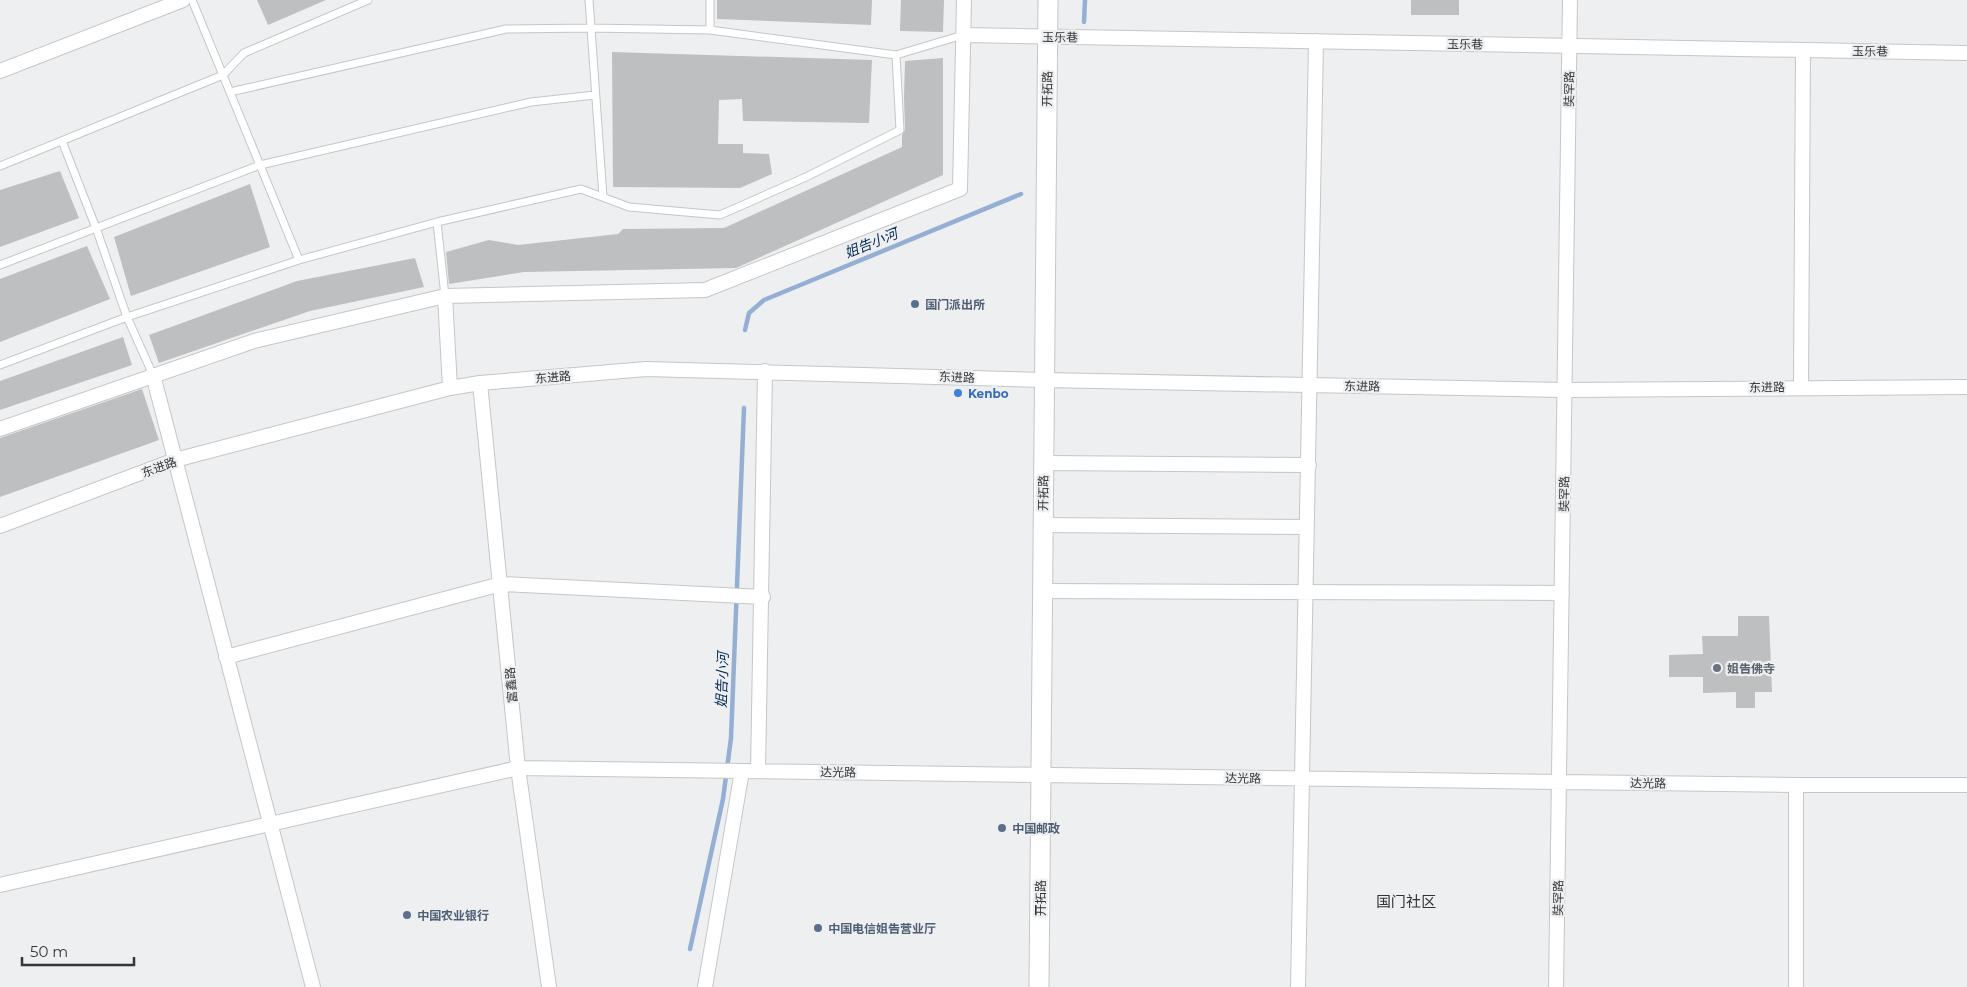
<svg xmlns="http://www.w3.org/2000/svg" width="1967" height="987" font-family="Montserrat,'Noto Sans SC',sans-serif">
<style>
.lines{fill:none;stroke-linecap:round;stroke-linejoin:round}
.stream{stroke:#94afd3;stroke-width:4.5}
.building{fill:#bebfc1}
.lane-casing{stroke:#c5c6c7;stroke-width:9}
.street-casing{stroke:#c5c6c7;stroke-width:16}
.secondary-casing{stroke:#c5c6c7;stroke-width:21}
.lane{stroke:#fff;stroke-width:7}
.street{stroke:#fff;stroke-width:14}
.secondary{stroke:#fff;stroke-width:19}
.service-dot{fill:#5c6f8a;stroke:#eeeff1;stroke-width:2}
.shop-dot{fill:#3f7fe0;stroke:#eeeff1;stroke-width:2}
.worship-dot{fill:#6b7280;stroke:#eeeff1;stroke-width:2}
.labels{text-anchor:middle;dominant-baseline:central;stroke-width:4.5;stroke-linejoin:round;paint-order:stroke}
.street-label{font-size:12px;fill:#343535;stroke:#eeeff1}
.service-label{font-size:12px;font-weight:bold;fill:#4e5e75;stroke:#eeeff1;text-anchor:start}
.shop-label{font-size:12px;font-weight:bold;fill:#366cbe;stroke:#eeeff1;text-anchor:start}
.worship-label{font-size:12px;font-weight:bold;fill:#5b616d;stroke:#eeeff1;text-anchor:start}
.water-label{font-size:14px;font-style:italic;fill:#042a56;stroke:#eeeff1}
.quarter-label{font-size:15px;fill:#313233;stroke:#eeeff1}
</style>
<rect width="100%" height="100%" fill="#eeeff1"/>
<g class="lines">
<!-- stream -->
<path class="stream" d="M1084,22L1085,0
M745,330L749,313L764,300L1021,194
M690,949L723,799L731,738L744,408"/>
</g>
<!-- building -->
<path class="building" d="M257,0H326L268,25Z
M717,0H872L871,25L717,19Z
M901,0H944L943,32L900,31Z
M1411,0H1459V15H1411Z
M612,52L872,60L869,123L743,121L742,99L719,100L718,144H743V153L769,154L772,174L740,188L613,187Z
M943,58V175L736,268L524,272L449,284L446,252L489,240L518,245L618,234L623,229L724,228L902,147V135L905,130L904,97L905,61Z
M60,171L79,218L0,247V190Z
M250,184L270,247L131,296L114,237Z
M87,246L110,299L0,342V279Z
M415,258L424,287L310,311L159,363L149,335L297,281Z
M123,337L132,365L0,410V381Z
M142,389L159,440L0,497V438Z
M1738,616H1769L1772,692H1755V708H1736V692L1703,693V677H1669V655L1703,654L1702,636H1738Z"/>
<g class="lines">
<defs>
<path id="lane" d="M192,0L299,260
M589,0L603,197
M710,0V30
M230,92L506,29L590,28L710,30L896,55L963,35
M62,141L96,228L127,317L153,375
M0,166L223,75L244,53L368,0
M437,222L445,296
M0,265L260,165L531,102L595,95
M0,365L127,317L299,260L437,222L581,189L629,207L720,215L806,177L900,130L896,55"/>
<path id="street" d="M964,35L1967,53
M0,71L183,0
M445,296L450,388
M153,375L313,987
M480,383L518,768L549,987
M1801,387L1803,50
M0,429L254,341L445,296L705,290L960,189L964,0
M1044,463L1309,465
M1043,525L1307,527
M0,526L175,460L450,388L480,383L646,369L1044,380L1565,390L1967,387
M1042,591L1562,593
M226,657L501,584L763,597
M758,771L765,371
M0,885L518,768L1796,785H1967
M705,987L742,771
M1298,987L1316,41
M1556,987L1570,0
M1796,987V785"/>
<path id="secondary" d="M1039,987L1048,0"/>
</defs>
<!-- lane casing -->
<use href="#lane" class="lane-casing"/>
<!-- street casing -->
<use href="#street" class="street-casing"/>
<!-- secondary casing -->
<use href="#secondary" class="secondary-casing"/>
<!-- lane -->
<use href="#lane" class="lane"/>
<!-- street -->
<use href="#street" class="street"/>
<!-- secondary -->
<use href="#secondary" class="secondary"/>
</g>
<!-- markers -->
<g class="service-dot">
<circle cx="915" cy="304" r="5"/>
<circle cx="1002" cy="828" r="5"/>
<circle cx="407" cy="915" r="5"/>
<circle cx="818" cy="928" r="5"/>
</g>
<circle class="shop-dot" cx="958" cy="393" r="5"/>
<circle class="worship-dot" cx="1717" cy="668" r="5"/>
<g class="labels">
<!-- street labels -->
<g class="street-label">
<text transform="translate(1060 37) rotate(1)">玉乐巷</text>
<text transform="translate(1465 44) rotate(1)">玉乐巷</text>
<text transform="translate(1870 51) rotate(1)">玉乐巷</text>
<text transform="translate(1047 89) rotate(-89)">开拓路</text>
<text transform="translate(1569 89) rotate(-89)">奘罕路</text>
<text transform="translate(553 377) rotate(-5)">东进路</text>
<text transform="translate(957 377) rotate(2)">东进路</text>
<text transform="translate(1362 386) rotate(1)">东进路</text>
<text transform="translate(1767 387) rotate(-1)">东进路</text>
<text transform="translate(159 467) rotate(-20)">东进路</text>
<text transform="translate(1043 493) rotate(-89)">开拓路</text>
<text transform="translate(1564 494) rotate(-89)">奘罕路</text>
<text transform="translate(511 685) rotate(-95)">富鑫路</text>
<text transform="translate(838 772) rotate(1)">达光路</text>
<text transform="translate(1243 778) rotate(1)">达光路</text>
<text transform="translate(1648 783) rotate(1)">达光路</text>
<text transform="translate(1040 898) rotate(-90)">开拓路</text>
<text transform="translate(1558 898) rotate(-89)">奘罕路</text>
</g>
<!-- service labels -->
<g class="service-label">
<text x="925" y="304">国门派出所</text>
<text x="1012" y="828">中国邮政</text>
<text x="417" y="915">中国农业银行</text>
<text x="828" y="928">中国电信姐告营业厅</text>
</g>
<!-- shop labels -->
<g class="shop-label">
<text x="968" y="393">Kenbo</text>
</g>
<!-- worship labels -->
<g class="worship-label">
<text x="1727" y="668">姐告佛寺</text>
</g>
<!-- water labels -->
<g class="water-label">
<text transform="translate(871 243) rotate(-22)">姐告小河</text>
<text transform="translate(722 680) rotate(-88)">姐告小河</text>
</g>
<!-- quarter labels -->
<g class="quarter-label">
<text x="1406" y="901">国门社区</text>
</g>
</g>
<!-- scale -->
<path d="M22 957v8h112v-8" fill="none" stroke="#343535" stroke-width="2.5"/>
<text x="30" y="957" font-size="15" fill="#343535" stroke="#eeeff1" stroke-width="4" paint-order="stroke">50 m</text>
</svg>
